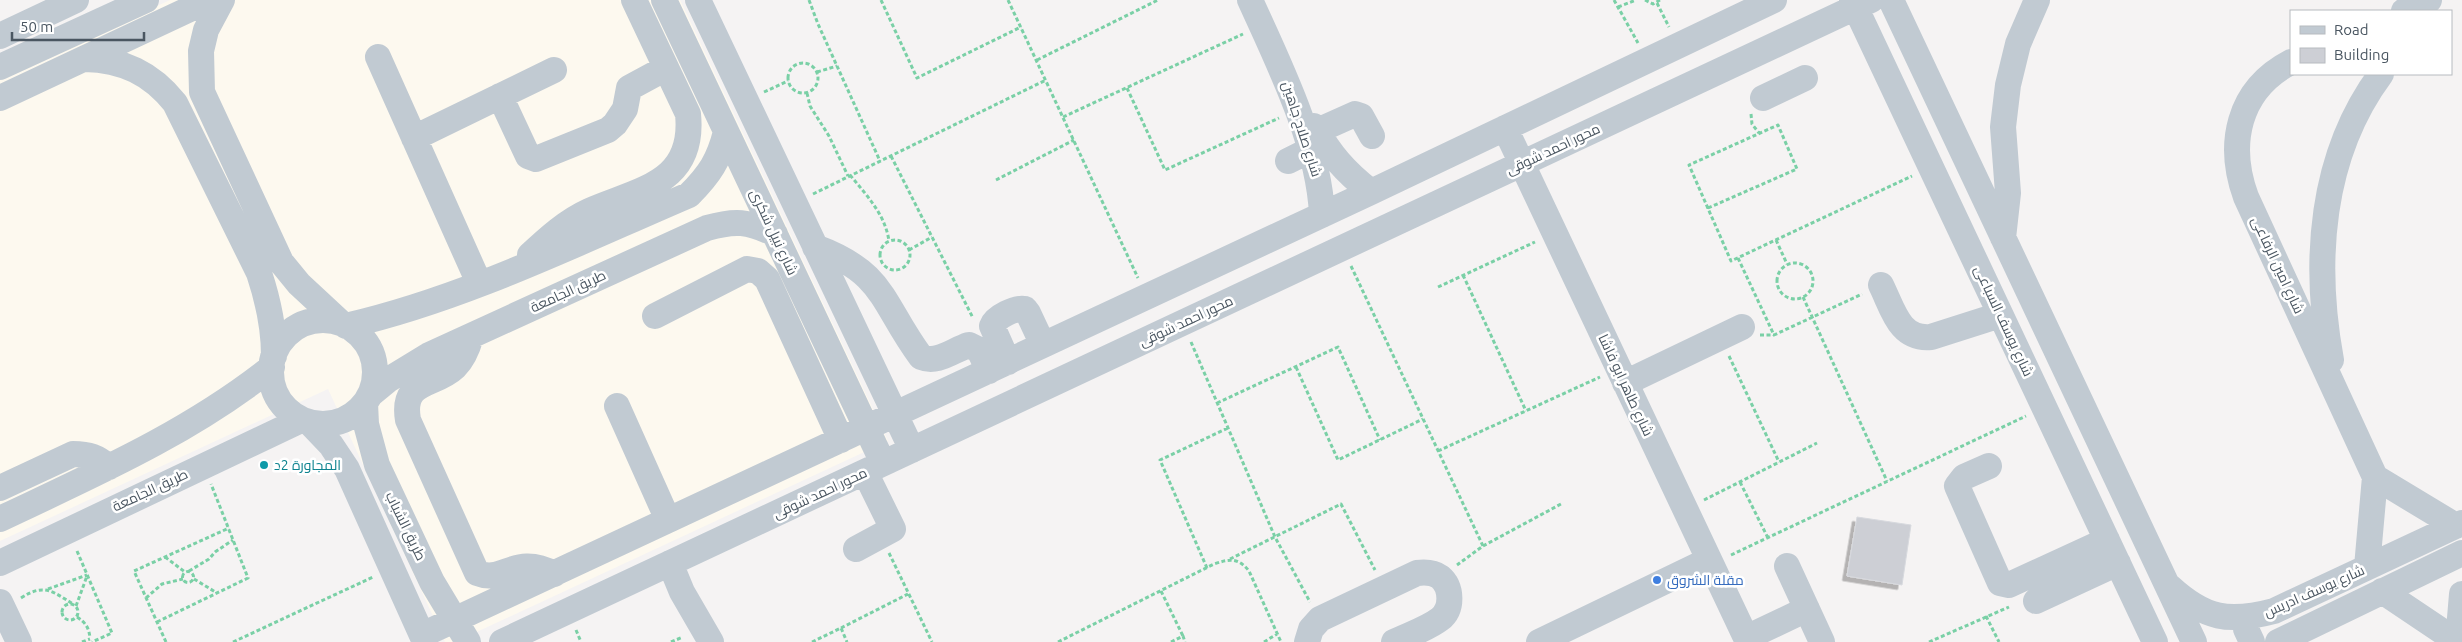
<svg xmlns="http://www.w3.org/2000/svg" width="2462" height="642" font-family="Ubuntu,Cairo,sans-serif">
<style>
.commercial{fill:#fdf9ef}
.building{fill:#cdcfd5;stroke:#d7d9de;filter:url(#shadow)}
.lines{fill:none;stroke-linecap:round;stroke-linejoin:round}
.path{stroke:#7ad0a6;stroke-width:3;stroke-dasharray:4 2.5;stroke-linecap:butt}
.minor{stroke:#c1cad2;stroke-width:26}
.culture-dot{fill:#0f9aa8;stroke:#fff;stroke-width:2}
.shop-dot{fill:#3f7fe0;stroke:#fff;stroke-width:2}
.labels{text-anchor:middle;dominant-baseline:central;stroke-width:5;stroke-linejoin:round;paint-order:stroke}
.street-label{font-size:14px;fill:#4a5661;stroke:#fff}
.culture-label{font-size:14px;fill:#0d838f;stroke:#fff;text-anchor:start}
.shop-label{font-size:14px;fill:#366cbe;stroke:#fff;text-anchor:start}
</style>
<defs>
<filter id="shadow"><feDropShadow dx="-4.5" dy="4.5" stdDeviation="0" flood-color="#0004"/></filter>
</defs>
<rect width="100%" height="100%" fill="#f5f3f3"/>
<!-- commercial -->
<path class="commercial" d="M170,0H680L888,441L455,642H445L328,389L0,541V80Z"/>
<!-- building -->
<path class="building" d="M1857,517L1911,525L1902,585L1847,576Z"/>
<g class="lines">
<!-- path -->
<path class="path" d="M809,0L818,24L880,161
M881,0L917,78L1021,27
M1008,0L1138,278
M1614,0L1638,43
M1645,0L1653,4L1660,0
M1657,3L1669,27
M1618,7L1636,0
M1037,60L1158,0
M788 78a15 15 0 1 1 30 0a15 15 0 1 1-30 0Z
M817,72L837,66
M1127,88L1165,170L1279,118
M764,92L788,81
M807,93L810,106L829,136L848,176
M1751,114L1752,124L1759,133
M1063,117L1243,34
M891,156L973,318
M850,175C867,196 885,214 889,241
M996,180L1074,140
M813,194L1046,80
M1708,208L1797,169L1778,125L1689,165L1731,261L1912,176
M1776,240L1787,264
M880 255a15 15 0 1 1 30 0a15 15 0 1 1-30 0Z
M909,250L932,237
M1738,258L1774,335L1862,294
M1777 281a18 18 0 1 1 36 0a18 18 0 1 1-36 0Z
M1351,266L1483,546L1457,565
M1463,275L1526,411
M1438,287L1535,242
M1803,297L1887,481
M1760,335H1774
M1191,342L1275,537L1310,602
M1729,356L1779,462
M1296,367L1338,460L1423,419
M1217,403L1338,347L1380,440
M1438,451L1600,377
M1740,482L1768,538
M1704,500L1817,443
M1483,546L1561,504
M77,551L112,633L92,642
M889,553L932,642
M1731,555L2026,416
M165,557L185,572
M1230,559L1341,504L1375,570
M1207,568L1160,460L1228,428
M189,571L209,559L215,552L233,540
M182.5 577a5.5 5.5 0 1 1 11 0a5.5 5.5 0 1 1-11 0Z
M194,579L217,593
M48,589L87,575
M1161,591L1183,636
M21,598C44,583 52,591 73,604
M146,598L162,584L183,579
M62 612a8 8 0 1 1 16 0a8 8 0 1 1-16 0Z
M76,606L87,576
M1986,616L1999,642
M77,617C86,623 89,628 90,638
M157,622L248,578L211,484
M841,628L908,594
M576,630L581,642
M82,642L90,639
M166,642L134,571L229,528
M233,642L373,577
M671,642L683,637
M812,642L841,628L847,642
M1058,642L1214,564C1229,559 1238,557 1249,571L1281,642
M1171,642L1183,636L1185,642
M1264,642L1277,634
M1929,642L2009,607"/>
<!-- minor -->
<path class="minor" d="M222,0L206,30L201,51L202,92L281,262L299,284L341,323
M664,0L883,463
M698,0L912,450
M1250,0C1279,64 1319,144 1322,215
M1852,0L2155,642
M1891,0L2194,642
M2404,11L2429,0
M0,36L76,0
M378,57L479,283
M85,59C123,60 151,73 175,103L259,273C268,300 274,328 274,356
M2291,62C2237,90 2227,145 2246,197L2375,477L2367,567
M0,67L146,0
M500,96L528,156L536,159L608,130L615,124L625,109L629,88L666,68
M0,98L209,0
M1763,98L1805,78
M1314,126C1331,155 1344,171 1371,192
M1505,128L1748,642
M1317,131L1355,114L1361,116L1372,136
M414,138L554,70
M1288,161L1310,150
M2003,238L2008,193L2003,127L2008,85L2018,44L2037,0
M815,247C886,273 881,303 921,357C938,364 953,350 969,345L979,350L989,371
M530,255C548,238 567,221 589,211C639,189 695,184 688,114L634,0
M1881,285C1893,309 1899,340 1931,337L2000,315
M655,316L747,269L758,271L767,279L841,440
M271 372a52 52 0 1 1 104 0a52 52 0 1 1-104 0Z
M346,326C464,299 579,242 689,195C710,174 719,160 726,132
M471,336C468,347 464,358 455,367C434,387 401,379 408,420L477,573C504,584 515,553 554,574
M2331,360C2313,262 2320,156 2381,74
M1008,362L992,326C995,317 1016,307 1025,309L1028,313L1043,345
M1625,383L1742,327
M371,394L388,380L429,355L707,228C735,220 748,221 775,234
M365,403L366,424L377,465L432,582L468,642
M617,406L668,520
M310,423L331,445L347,469L425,642
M1989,466L1964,477L1957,486L2000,583L2009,585L2107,540
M2375,477L2456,526
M0,488L73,454C89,454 97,457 109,467
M0,519C95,474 189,433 272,367
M856,549L893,529L865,472
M0,563L301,420
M670,563L682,592L711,642
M1787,566L1822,642
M2170,587C2205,619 2229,623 2274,611L2462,523
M2382,591L2458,642
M2036,601L2118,563
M0,602L19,642
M2247,618L2246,629L2252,642
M422,635L1371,192L1774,0
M1746,638L1807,609
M502,642L1871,0
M1307,642L1311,629L1320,619L1417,573C1425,572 1433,572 1440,577C1452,587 1453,609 1440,619C1427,629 1408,635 1394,642
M1539,642L1709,560
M2278,642L2462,553
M2458,642L2462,594"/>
</g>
<!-- markers -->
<circle class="culture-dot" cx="264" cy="465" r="5"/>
<circle class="shop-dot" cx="1657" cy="580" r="5"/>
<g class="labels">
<!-- street labels -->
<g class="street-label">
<text transform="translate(1302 129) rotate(72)">شارع صلاح جاهين</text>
<text transform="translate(1553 149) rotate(-25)">محور احمد شوقى</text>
<text transform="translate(774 232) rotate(65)">شارع نبيل شكرى</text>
<text transform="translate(2278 265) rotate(65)">شارع امين الرفاعى</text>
<text transform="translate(568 291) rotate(-25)">طريق الجامعة</text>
<text transform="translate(1186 321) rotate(-25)">محور احمد شوقى</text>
<text transform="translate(2004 321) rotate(65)">شارع يوسف السباعى</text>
<text transform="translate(1626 385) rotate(65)">شارع طاهر ابو فاشا</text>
<text transform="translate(150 490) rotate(-25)">طريق الجامعة</text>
<text transform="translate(820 493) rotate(-25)">محور احمد شوقى</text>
<text transform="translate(406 526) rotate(64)">طريق الشباب</text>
<text transform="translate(2314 591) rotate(-24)">شارع يوسف ادريس</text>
</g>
<!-- culture labels -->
<g class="culture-label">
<text x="274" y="465">المجاورة 2د</text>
</g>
<!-- shop labels -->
<g class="shop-label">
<text x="1667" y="580">مقلة الشروق</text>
</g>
</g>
<!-- legend -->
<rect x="2290" y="10" width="162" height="65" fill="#ffffff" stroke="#b7bbc0"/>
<rect x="2300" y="26" width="25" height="8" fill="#c1cad2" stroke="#b7bbc0"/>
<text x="2334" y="35" font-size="15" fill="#4a5661">Road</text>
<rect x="2300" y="48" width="25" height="15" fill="#cdcfd5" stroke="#b7bbc0"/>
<text x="2334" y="60" font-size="15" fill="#4a5661">Building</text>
<!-- scale -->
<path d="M12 32v8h132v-8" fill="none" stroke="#4a5661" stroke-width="2.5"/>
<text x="20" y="32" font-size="15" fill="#4a5661" stroke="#ffffff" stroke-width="4" paint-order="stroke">50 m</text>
</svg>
